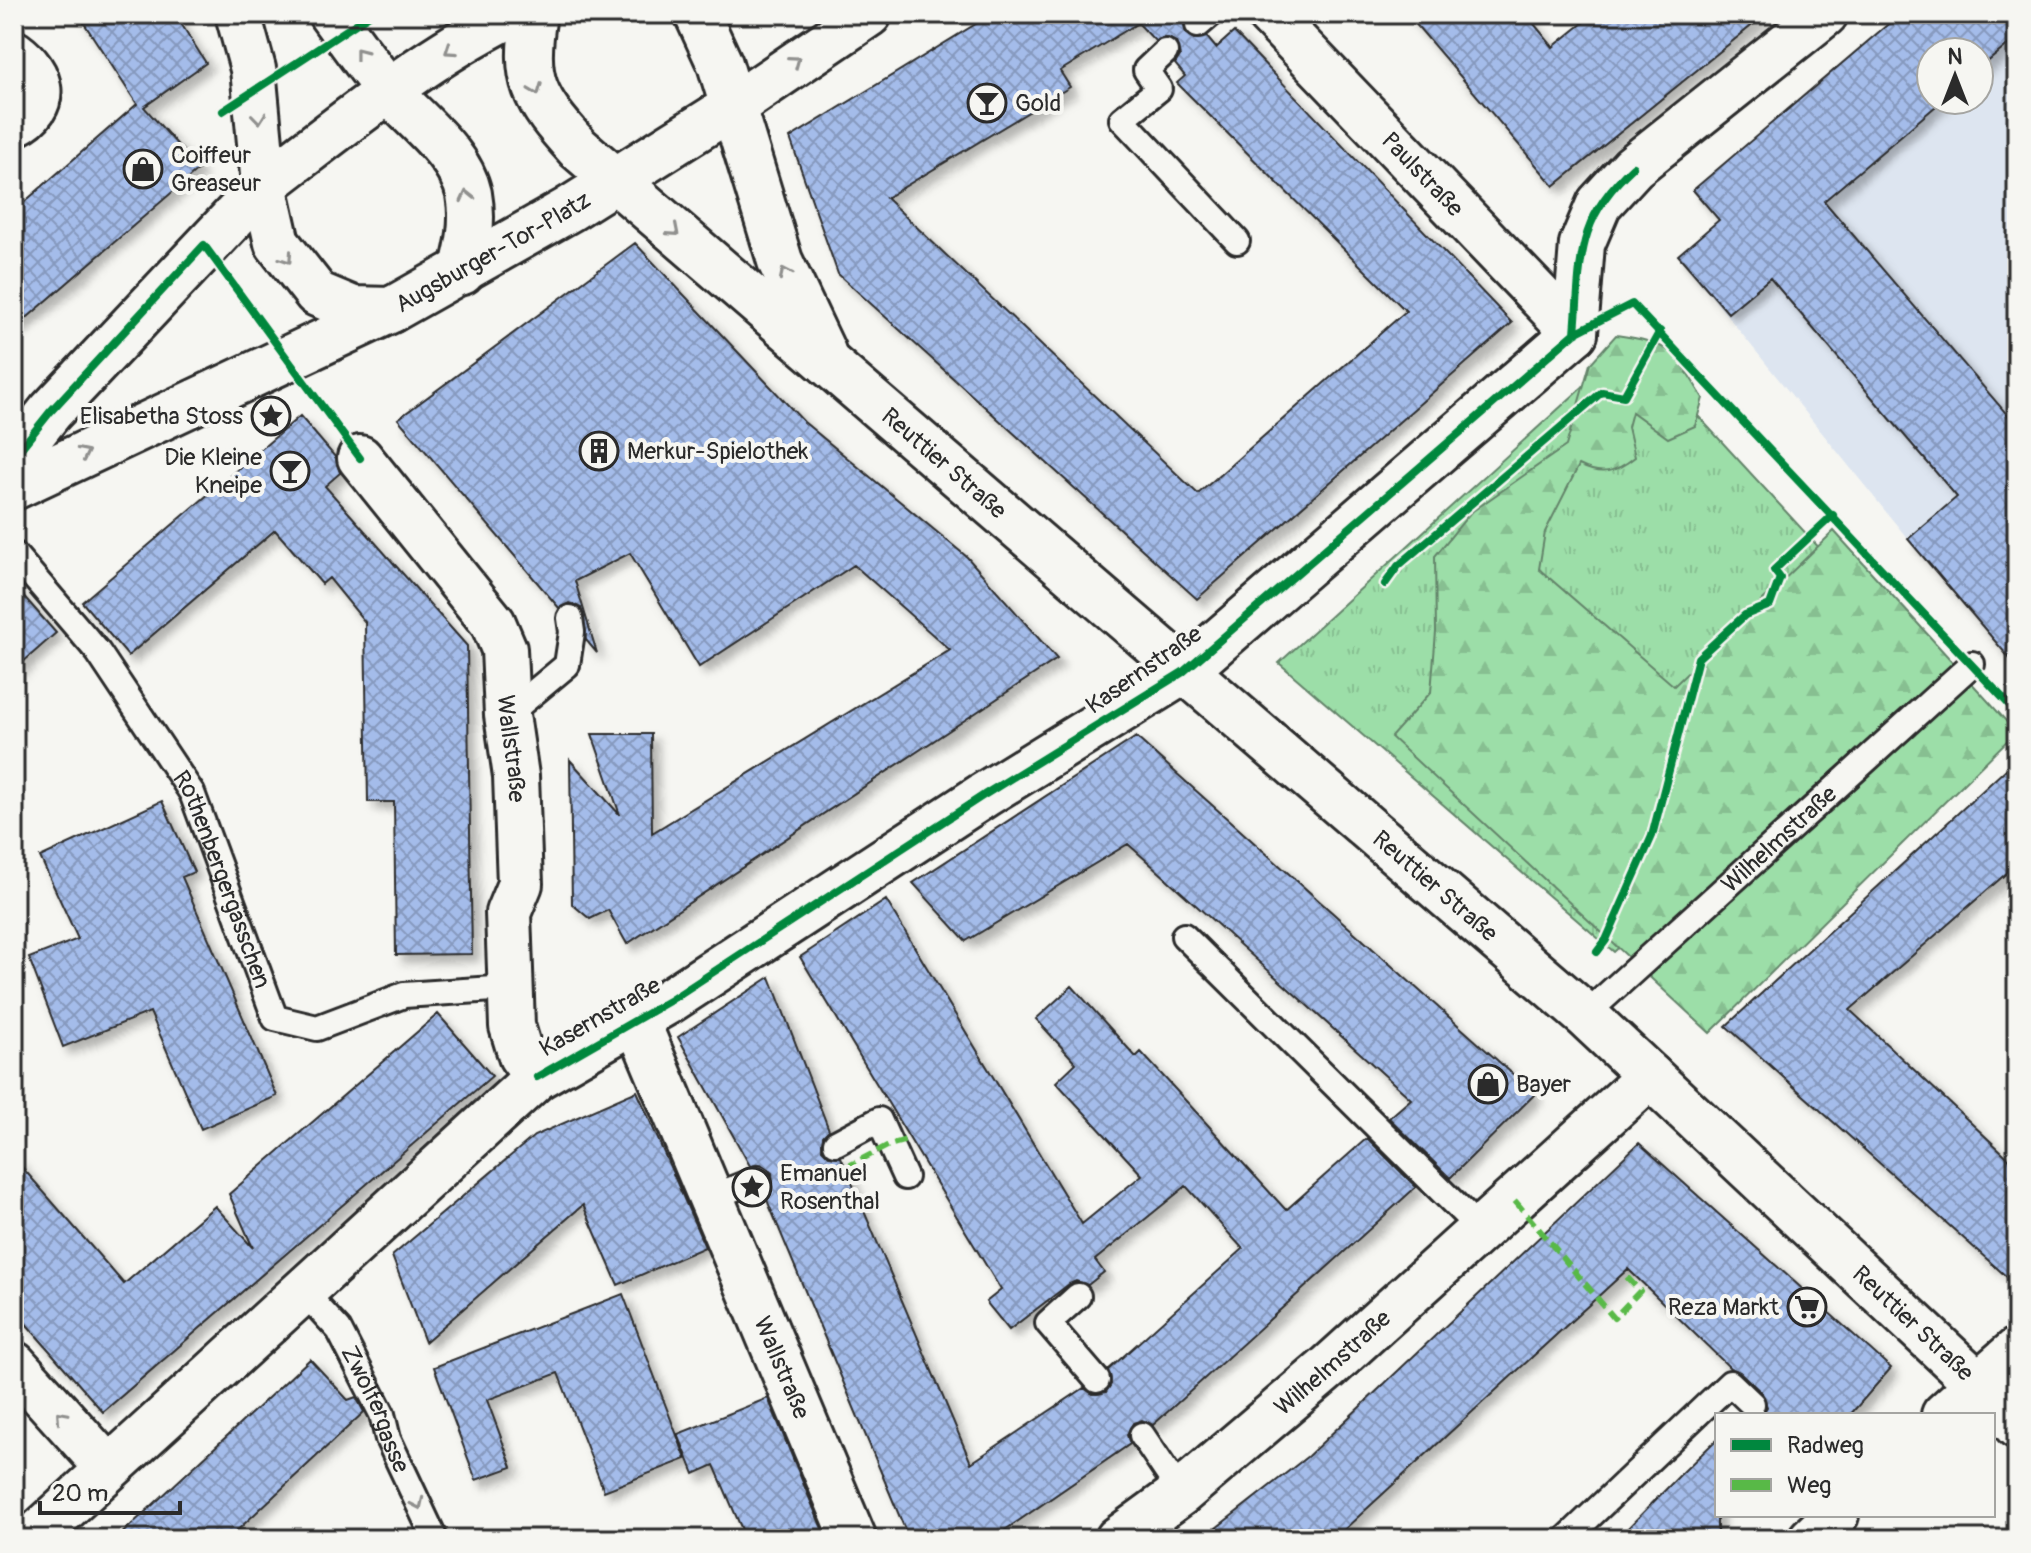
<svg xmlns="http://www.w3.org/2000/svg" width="2031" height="1553" font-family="Pangolin,sans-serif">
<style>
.built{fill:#dde5f0;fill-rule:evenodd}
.grass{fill:url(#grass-tufts);stroke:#64846a;stroke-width:2}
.forest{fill:url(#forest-firs);stroke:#64846a;stroke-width:2}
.building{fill:url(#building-cross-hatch);stroke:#2b2b2b;stroke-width:2;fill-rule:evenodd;filter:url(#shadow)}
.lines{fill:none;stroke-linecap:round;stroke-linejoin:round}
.service-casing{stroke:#2b2b2b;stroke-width:30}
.minor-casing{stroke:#2b2b2b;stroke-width:50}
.tertiary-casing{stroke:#2b2b2b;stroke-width:50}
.secondary-casing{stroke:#2b2b2b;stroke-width:50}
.service{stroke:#f6f6f2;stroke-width:24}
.minor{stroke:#f6f6f2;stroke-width:44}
.tertiary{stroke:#f6f6f2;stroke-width:44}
.secondary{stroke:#f6f6f2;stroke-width:44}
.quiet{stroke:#58b947;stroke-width:6;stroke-dasharray:12 6;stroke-linecap:butt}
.cycleway-casing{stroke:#f6f6f2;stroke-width:13}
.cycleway{stroke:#00873e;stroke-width:8}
.oneway{stroke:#90908e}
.labels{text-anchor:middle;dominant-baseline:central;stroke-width:8;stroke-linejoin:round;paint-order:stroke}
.poi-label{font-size:24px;fill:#2b2b2b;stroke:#f6f6f2;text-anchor:start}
.street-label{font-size:24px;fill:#2b2b2b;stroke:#f6f6f2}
</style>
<defs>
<pattern id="grass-tufts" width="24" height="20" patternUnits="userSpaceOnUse" patternTransform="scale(2)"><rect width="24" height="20" fill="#9cdea8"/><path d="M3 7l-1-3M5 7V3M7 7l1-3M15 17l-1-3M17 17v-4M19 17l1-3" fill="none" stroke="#87bf91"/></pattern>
<pattern id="forest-firs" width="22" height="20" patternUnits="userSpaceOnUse" patternTransform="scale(2)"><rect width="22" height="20" fill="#9cdea8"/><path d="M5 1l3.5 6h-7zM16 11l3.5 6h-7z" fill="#87bf91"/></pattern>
<pattern id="building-cross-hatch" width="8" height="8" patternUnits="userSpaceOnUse" patternTransform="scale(2)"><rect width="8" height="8" fill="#a4bcea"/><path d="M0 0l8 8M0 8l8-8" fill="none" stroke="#8699be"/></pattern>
<filter id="shadow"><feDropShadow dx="7" dy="7" stdDeviation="4" flood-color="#0004"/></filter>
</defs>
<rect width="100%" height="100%" fill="#f6f6f2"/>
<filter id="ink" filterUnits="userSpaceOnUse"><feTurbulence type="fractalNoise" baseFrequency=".0125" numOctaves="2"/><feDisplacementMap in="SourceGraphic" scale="16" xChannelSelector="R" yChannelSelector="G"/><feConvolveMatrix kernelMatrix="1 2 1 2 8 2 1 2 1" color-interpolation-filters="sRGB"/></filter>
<g filter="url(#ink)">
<!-- built -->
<path class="built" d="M1900,14H2017V667L1908,539L1678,255L1719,220L1693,190ZM1931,52H1979V100H1931Z"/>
<!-- grass -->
<path class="grass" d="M1631,343L1925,663L1614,952L1279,663Z"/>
<!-- forest -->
<path class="forest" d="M1616,335C1672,343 1674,351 1703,398L1695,426L1668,438L1632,412L1628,427L1635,457C1615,473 1601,476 1579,465L1545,532L1539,569L1674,686L1834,531L2016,732L1710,1033L1391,737L1431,692L1436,632L1435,556L1470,513L1566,446L1590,364Z"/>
<!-- building -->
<path class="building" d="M78,14H175L206,63L144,107L199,169L14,329V211L137,104Z
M992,14H1188L1184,21L1186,34L1194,39L1207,37L1216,48L1234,32L1512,323L1197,599L838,274L790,138ZM1138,23L1155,41L1168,38L1176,42L1180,56L1175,64L1185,76L1177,83L1406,311L1198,494L886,198L1070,87L1060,71Z
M1407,14H1526L1553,47L1594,14H1766L1554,186Z
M1900,14H2017V37L1979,69V52H1931V100H1943L1824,201L2017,426V667L1908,539L1957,497L1770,278L1728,313L1678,255L1719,220L1693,190Z
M635,243L804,422L967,557L1057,659L627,944L608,910L590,919L572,904L570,760L620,815L592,734H651L652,833L950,650L854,565L699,667L630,553L575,581L597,653L586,640L581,608L569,603L559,608L398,419Z
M300,416L336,458L340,473L325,486L467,646L472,954L396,955L394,802H368L365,622L329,578L322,584L275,530L128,656L82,602Z
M14,585L56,633L14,670Z
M1136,737L1535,1094L1450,1178L1389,1118L1411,1099L1128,844L966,941L913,883Z
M2017,759V864L1850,1010L2017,1166V1286L1726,1026Z
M162,801L194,872L182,877L277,1096L201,1129L150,1012L63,1047L29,958L78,939L40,857Z
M886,900L1082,1224L1142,1175L1056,1082L1076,1063L1036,1019L1072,986L1136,1057L1141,1052L1286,1210L1367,1138L1416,1187L1153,1425L1142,1420L1133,1423L1127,1435L1130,1444L992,1539H909L764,1193L773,1182L772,1173L761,1164L750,1166L678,1037L770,977L829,1130L823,1136L822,1149L829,1156L841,1157L971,1463L1084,1388L1093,1394L1106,1392L1111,1384L1108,1370L1243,1249L1186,1186L1095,1260L1104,1272L1088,1285L1076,1281L1069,1284L1009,1330L986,1302L1001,1290L800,957Z
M438,1014L492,1076L103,1412L14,1310V1158L124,1284L215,1206L253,1248L229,1194Z
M637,1091L705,1247L618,1285L583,1205L425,1342L392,1256L534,1136Z
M1639,1143L1891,1368L1850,1415H1762L1767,1407L1762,1393L1740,1372L1730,1368L1628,1269L1334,1539H1202L1308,1456Z
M623,1294L686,1459L604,1491L558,1373L487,1400L512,1467L476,1480L434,1367Z
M310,1359L348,1400L356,1397L364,1412L228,1539H116Z
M768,1398L823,1531L827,1539H746L714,1465L694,1474L678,1434Z
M1717,1439V1539H1617L1681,1474Z"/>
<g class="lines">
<defs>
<g id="service">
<path d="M1198,25L1211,14"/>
<path d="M1165,52L1146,70L1159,89L1122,119L1237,241"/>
<path id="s1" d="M14,554L98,652L192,793L275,1018L317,1028L404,995L509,988"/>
<path d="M507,715L567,665L572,632L570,618"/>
<path d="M1184,936L1482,1231"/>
<path id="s2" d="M1585,1015L1972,664"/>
<path d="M836,1143L879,1120L905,1177"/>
<path d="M710,1198L758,1179"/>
<path id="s3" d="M302,1290L339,1330L382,1414L388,1439L435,1539"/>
<path d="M1078,1296L1048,1323L1097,1380"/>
<path d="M1142,1435L1181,1493"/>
<path d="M1566,1539L1730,1383L1752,1404"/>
</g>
<g id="minor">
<path id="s4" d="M1269,14L1575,333"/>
<path d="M14,53C42,73 51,106 14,124"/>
<path id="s5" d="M360,458L493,623L504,649L507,715L516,776L520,884L508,913L512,1026L521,1056L537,1077"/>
<path id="s6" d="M636,1019L854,1539"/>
<path d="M14,1364L108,1468"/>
<path d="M1978,1384L2017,1350"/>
<path d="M32,1539L537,1077L669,1001L984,795L1183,672L1575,333L1582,244L1599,204L1633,167L1825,14"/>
<path id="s7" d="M1118,1539L1181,1493L1329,1367L1650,1076"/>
</g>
<path id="tertiary" d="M732,107L869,14
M14,457L50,412L264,185
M14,487L391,310
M1944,1415L1978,1384
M1811,1539L1836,1515"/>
<g id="secondary">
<path id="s8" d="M238,14L253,69L264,185L277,243L317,294L353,309L391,310L568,210L732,107"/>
<path d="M331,14C350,40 369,68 390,92C416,121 460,153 469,194C474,222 469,245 462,272"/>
<path id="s9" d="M534,14C523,81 533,98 578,148L1585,1015L1978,1384L2017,1426"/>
<path d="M697,14L720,64L780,261L823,352"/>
<path d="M264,185C344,124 424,58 513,14"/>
</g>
</defs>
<!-- service casing -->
<use href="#service" class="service-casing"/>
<!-- minor casing -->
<use href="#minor" class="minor-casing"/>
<!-- tertiary casing -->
<use href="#tertiary" class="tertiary-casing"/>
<!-- secondary casing -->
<use href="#secondary" class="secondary-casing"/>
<!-- service -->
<use href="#service" class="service"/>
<!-- minor -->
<use href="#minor" class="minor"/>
<!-- tertiary -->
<use href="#tertiary" class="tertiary"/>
<!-- secondary -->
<use href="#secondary" class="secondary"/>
<!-- quiet -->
<path class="quiet" d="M845,1168L889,1145L910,1139
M1515,1201L1614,1318L1640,1291L1623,1273"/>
<defs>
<path id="cycleway" d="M223,111L371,14
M1575,333C1581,261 1575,220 1633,167
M14,457L50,412L204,245L360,458
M1385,584L1398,566L1602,392L1624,396L1660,331
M1597,952L1606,940L1652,836L1698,658L1745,615L1770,605L1780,578L1774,570L1833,515
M537,1077L669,1001L984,795L1183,672L1575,333L1632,304L2017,713"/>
</defs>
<!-- cycleway casing -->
<use href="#cycleway" class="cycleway-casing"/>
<!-- cycleway -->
<use href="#cycleway" class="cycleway"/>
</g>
<!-- one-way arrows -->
<defs><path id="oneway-chevron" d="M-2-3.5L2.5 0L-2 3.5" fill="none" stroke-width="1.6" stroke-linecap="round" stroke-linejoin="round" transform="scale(2)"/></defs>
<g class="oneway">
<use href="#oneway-chevron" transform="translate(450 50) rotate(146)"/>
<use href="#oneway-chevron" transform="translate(360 53) rotate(-128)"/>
<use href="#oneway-chevron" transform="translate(795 61) rotate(-36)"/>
<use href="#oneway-chevron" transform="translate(536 90) rotate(69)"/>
<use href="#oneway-chevron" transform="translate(259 118) rotate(84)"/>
<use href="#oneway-chevron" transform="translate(467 196) rotate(-103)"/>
<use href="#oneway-chevron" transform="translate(674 231) rotate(41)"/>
<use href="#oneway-chevron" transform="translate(287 258) rotate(56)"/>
<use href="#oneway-chevron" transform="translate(785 273) rotate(-115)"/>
<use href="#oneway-chevron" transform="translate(84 453) rotate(-26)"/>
<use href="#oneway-chevron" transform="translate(61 1416) rotate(-132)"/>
<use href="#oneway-chevron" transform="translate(418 1504) rotate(65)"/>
</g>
</g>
<!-- icons -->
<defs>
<symbol id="bar-ring" viewBox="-11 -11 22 22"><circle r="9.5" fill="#f6f6f2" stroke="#2b2b2b" stroke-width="1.5"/><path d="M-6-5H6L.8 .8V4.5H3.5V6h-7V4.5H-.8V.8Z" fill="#2b2b2b"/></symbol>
<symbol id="shop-ring" viewBox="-11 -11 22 22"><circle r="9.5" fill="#f6f6f2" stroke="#2b2b2b" stroke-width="1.5"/><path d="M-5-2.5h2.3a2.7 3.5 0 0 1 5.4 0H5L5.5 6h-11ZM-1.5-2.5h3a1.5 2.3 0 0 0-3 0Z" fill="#2b2b2b"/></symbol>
<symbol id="sight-ring" viewBox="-11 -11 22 22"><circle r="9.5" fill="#f6f6f2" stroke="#2b2b2b" stroke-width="1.5"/><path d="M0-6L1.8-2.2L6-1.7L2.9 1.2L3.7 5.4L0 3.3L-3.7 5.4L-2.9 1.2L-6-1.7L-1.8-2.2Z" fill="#2b2b2b"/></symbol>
<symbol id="building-ring" viewBox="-11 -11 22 22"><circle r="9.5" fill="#f6f6f2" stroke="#2b2b2b" stroke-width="1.5"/><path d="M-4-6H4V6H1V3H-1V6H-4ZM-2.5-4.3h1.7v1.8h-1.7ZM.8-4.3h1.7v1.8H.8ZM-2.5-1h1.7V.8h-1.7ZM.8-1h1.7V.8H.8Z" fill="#2b2b2b"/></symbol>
<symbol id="supermarket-ring" viewBox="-11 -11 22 22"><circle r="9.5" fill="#f6f6f2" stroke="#2b2b2b" stroke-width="1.5"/><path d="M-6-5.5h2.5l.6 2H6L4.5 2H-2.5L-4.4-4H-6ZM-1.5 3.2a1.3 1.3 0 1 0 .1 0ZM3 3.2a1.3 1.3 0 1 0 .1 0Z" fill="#2b2b2b"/></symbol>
</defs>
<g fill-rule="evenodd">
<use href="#bar-ring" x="965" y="81" width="44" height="44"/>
<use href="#shop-ring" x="121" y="147" width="44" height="44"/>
<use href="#sight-ring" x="249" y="394" width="44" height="44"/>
<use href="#building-ring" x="577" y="429" width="44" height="44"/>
<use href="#bar-ring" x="268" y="449" width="44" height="44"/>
<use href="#shop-ring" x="1466" y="1062" width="44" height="44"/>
<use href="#sight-ring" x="730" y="1165" width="44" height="44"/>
<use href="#supermarket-ring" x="1785" y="1285" width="44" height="44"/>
</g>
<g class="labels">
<!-- poi labels -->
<g class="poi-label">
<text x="1015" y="103">Gold</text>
<text x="171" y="155">Coiffeur<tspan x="171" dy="28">Greaseur</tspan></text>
<text x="243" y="416" text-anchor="end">Elisabetha Stoss</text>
<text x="627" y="451">Merkur-Spielothek</text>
<text x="262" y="457" text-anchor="end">Die Kleine<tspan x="262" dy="28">Kneipe</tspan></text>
<text x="1516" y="1084">Bayer</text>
<text x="780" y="1173">Emanuel<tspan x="780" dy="28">Rosenthal</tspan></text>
<text x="1779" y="1307" text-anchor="end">Reza Markt</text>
</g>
<!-- street labels -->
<g class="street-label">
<text stroke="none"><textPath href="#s4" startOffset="222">Paulstraße</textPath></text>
<text stroke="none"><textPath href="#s8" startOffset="492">Augsburger-Tor-Platz</textPath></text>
<text stroke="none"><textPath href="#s9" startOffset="632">Reuttier Straße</textPath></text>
<text transform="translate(1144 670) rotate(-35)">Kasernstraße</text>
<text stroke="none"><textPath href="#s5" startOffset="340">Wallstraße</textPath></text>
<text stroke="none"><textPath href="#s2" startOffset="262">Wilhelmstraße</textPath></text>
<text stroke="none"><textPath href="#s1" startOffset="390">Rothenbergergässchen</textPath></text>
<text stroke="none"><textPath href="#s9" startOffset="1280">Reuttier Straße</textPath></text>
<text transform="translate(600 1017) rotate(-30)">Kasernstraße</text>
<text stroke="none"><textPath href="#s9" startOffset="1928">Reuttier Straße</textPath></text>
<text stroke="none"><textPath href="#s7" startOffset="278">Wilhelmstraße</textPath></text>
<text stroke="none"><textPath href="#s6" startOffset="378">Wallstraße</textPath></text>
<text stroke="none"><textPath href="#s3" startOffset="142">Zwölfergasse</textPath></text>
</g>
</g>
<!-- margin -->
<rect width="2031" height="1553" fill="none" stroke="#f6f6f2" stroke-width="48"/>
<rect x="24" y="24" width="1983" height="1505" fill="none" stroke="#2b2b2b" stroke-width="3" filter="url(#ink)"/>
<!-- legend -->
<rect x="1715" y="1413" width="280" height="104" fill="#f6f6f2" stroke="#a5a5a2" stroke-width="2"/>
<rect x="1731" y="1439" width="40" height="12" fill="#00873e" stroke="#a5a5a2" stroke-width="2"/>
<text x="1787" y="1453" font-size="24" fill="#2b2b2b">Radweg</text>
<rect x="1731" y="1479" width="40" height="12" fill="#58b947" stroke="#a5a5a2" stroke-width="2"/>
<text x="1787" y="1493" font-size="24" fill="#2b2b2b">Weg</text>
<!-- north arrow -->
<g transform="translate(1955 76)"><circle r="38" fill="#f6f6f2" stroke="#a5a5a2" stroke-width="2"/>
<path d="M0-6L14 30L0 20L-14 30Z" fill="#2b2b2b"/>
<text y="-12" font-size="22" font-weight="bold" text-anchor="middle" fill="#2b2b2b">N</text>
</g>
<!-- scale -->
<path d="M40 1501v12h140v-12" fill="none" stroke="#2b2b2b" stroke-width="4"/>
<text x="52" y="1501" font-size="24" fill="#2b2b2b" stroke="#f6f6f2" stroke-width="6" paint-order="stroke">20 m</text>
</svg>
